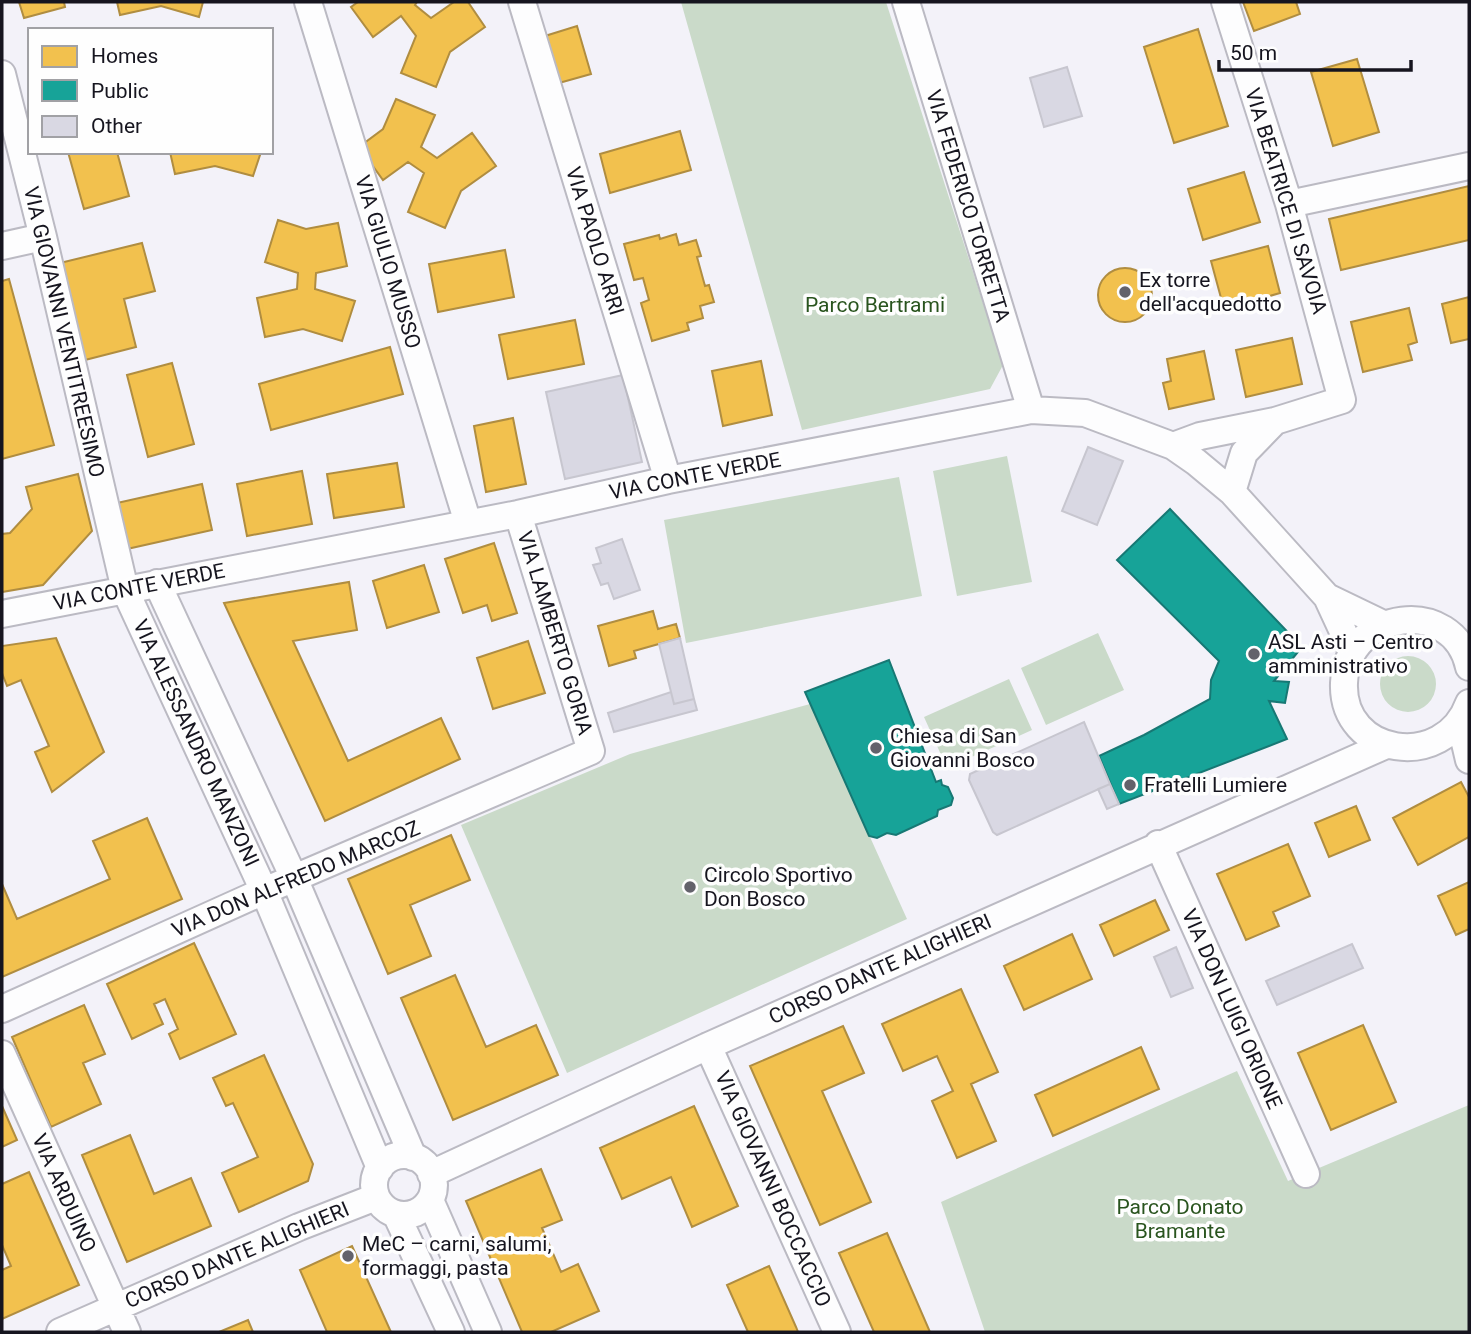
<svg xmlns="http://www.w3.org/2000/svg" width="1471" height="1334" font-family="Roboto,sans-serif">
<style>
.green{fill:#cadac9}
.homes{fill:#f2c14e;stroke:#b08d40;stroke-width:2}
.public{fill:#17a398;stroke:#177874;stroke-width:2}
.building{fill:#d9d8e3;stroke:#c7c6cf;stroke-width:2}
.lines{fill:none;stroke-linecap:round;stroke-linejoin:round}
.minor-casing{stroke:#bbbac3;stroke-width:30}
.minor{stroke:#fdfdfe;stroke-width:26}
.poi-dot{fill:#63626b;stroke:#fefefe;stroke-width:2.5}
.labels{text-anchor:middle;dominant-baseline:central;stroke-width:7;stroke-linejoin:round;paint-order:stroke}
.street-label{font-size:21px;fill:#16151f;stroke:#fefefe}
.poi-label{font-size:21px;fill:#16151f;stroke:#fefefe;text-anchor:start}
.park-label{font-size:21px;fill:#29541e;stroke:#fefefe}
</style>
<rect width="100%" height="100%" fill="#f3f2f9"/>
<!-- green -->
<path class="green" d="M681,2H886L1003,365L990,389L802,430Z
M1007,456L1032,582L957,596L933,471Z
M899,477L922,596L686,643L664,520Z
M1098,633L1124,690L1046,725L1021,668Z
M1380 684a28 28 0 1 1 56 0a28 28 0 1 1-56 0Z
M1009,679L1032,730L947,768L924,717Z
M810,704L907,919L567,1073L461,825L630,754Z
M1237,1071L1288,1181L1469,1105V1332H985L941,1202Z"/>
<!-- homes -->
<path class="homes" d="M19,2H64L65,7L24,18Z
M117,2H203L199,17L161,6L120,15Z
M358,2H417L415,5L431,18L454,2H468L485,27L450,52L436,87L401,73L416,36L401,16L373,37L351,7Z
M1243,2H1296L1300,14L1254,31Z
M577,26L591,74L559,83L545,36Z
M1198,29L1228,126L1174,143L1144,47Z
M1357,59L1379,132L1333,146L1311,72Z
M396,99L435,115L421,147L437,158L472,133L496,166L461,191L445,228L408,212L424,173L408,162L383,180L359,147L383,129Z
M680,131L691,170L610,193L600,154Z
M68,152H117L129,196L84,209Z
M170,152H261L253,176L215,166L175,174Z
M1244,172L1260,222L1203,240L1188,189Z
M1469,186V240L1341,270L1329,219Z
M278,220L306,229L338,223L347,266L316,273L315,289L355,301L342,341L303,329L265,337L257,298L297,289L298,273L265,262Z
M676,234L679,245L696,240L701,256L697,257L705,286L709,285L714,302L700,306L703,318L687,323L689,330L652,341L641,303L649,300L643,278L634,280L624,244L659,235L660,239Z
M142,243L155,291L124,299L136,347L85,360L60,263Z
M1268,246L1280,293L1224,309L1211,261Z
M505,250L514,297L438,312L429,264Z
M1098 295a27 27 0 1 1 54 0a27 27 0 1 1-54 0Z
M9,279L54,445L2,459V281Z
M1469,297V339L1451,343L1442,304Z
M1409,308L1417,342L1408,345L1412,360L1363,372L1351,322Z
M575,320L584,364L508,379L499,335Z
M1292,338L1302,384L1246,397L1236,350Z
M390,347L403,394L271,430L259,384Z
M1204,351L1214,399L1169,409L1163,383L1171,381L1167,359Z
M761,361L772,415L723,426L712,371Z
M172,363L194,444L148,457L127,375Z
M513,418L526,484L486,492L474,426Z
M397,463L404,507L334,518L327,474Z
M302,471L312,524L247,536L237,484Z
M78,474L92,531L43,585L2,592V534L10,533L32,509L26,487Z
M202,484L212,530L127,549L117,503Z
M494,543L517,613L492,621L487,605L463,613L445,559Z
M424,565L439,612L387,628L373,581Z
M349,582L357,630L293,641L348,761L441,718L460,759L325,821L224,603Z
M653,611L658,629L676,624L680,638L634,651L636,658L609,666L598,626Z
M56,638L104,752L52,792L35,752L49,746L21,680L7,686L2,673V646Z
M528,641L545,693L493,709L477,658Z
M1461,782L1469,797V837L1418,865L1393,818Z
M1356,806L1370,840L1329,857L1315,823Z
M147,818L182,899L2,977V884L17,919L110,879L93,841Z
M451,835L470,880L410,905L431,956L388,974L348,879Z
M1288,844L1310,896L1273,912L1279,926L1246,940L1217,874Z
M1469,882V929L1456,935L1438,896Z
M1155,900L1169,930L1114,956L1100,925Z
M1072,934L1092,979L1024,1010L1004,966Z
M194,943L236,1034L180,1059L169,1034L178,1029L165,999L154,1004L163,1024L132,1039L107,984Z
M455,975L486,1047L536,1025L558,1075L453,1120L401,998Z
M961,989L998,1072L971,1084L996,1141L957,1158L932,1101L953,1091L937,1056L903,1071L882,1024Z
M84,1005L105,1054L83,1063L101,1104L51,1127L12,1037Z
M1363,1025L1396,1102L1331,1130L1298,1053Z
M843,1026L864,1073L822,1091L871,1202L820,1225L750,1066Z
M1141,1047L1159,1089L1053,1136L1035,1095Z
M264,1055L313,1164L308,1181L239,1212L222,1173L258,1157L233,1103L226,1106L213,1078Z
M2,1106L17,1140L2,1147Z
M694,1106L738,1206L692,1227L671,1177L622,1199L600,1148Z
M130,1135L154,1194L191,1178L211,1226L127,1262L82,1155Z
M541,1169L562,1220L542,1228L561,1272L578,1264L599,1311L551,1332H522L466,1201Z
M29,1172L79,1285L2,1319V1270L11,1266L2,1245V1184Z
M887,1233L930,1332H874L839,1253Z
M352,1246L391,1332H327L300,1270Z
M769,1266L796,1327L798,1332H748L727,1285Z
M248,1320L253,1332H219Z"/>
<!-- public -->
<path class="public" d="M1170,509L1302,647L1274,681L1289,682L1285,703L1269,701L1287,739L1119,804L1099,756L1144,735L1210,699L1211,680L1219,661L1117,560Z
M889,660L936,782L941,780L942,785L948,787L953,798L951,805L938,810L937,816L896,835L887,833L877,838L869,836L805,692Z"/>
<!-- building -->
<path class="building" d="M1067,67L1082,116L1044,127L1030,78Z
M623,375L642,462L565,479L546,392Z
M1088,447L1123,461L1097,525L1062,511Z
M622,539L640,590L614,599L608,583L601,585L593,565L601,563L596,548Z
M680,638L694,699L674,704L659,644Z
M671,692L674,704L694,699L697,710L614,732L608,713Z
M1084,722L1110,784L997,835L993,832L969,780L970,774Z
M1110,784L1119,804L1107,809L1098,789Z
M1352,944L1363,968L1277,1005L1266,981Z
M1176,947L1193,988L1171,997L1154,957Z"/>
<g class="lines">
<defs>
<path id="minor" d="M308,2L468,523
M522,2L668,480
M906,2L1031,410
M2,74L43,237L125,590L264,891L380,1168
M1289,204L1469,166
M2,246L43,237
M1173,446L1200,436L1275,421L1342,400L1289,204L1225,2
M1232,492L1244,453L1275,421
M157,583L294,878L413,1157
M1327,597L1383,624
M2,614L518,514L668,480L1031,410L1085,413L1173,446L1196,462L1232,492L1327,597L1352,651
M1469,667C1454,596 1347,609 1344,683C1341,756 1444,772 1469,703
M1466,711L1465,743L1469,760
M1158,844L1306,1174
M2,1009L264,891L591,751L518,514
M708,1046L837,1332
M2,1054L127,1332
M374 1185a30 30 0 1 1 60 0a30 30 0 1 1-60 0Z
M431,1174L708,1046L1386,745
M430,1200L488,1332
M396,1214L451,1332
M60,1332L299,1227L376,1197"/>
</defs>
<!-- minor casing -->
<use href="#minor" class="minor-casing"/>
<!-- minor -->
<use href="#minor" class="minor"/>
</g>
<!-- markers -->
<g class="poi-dot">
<circle cx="1125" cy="292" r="7"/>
<circle cx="1254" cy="654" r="7"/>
<circle cx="876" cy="748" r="7"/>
<circle cx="1130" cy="785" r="7"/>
<circle cx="690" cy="887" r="7"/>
<circle cx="348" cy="1256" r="7"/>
</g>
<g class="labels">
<!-- street labels -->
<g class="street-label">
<text transform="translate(1286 201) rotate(73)">VIA BEATRICE DI SAVOIA</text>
<text transform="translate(968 206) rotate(73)">VIA FEDERICO TORRETTA</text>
<text transform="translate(595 241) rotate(73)">VIA PAOLO ARRI</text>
<text transform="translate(388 262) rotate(73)">VIA GIULIO MUSSO</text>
<text transform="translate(64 332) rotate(77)">VIA GIOVANNI VENTITREESIMO</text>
<text transform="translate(695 476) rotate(-11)">VIA CONTE VERDE</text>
<text transform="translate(139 587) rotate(-11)">VIA CONTE VERDE</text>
<text transform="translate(555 633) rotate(73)">VIA LAMBERTO GORIA</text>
<text transform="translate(196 743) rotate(65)">VIA ALESSANDRO MANZONI</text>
<text transform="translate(296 879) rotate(-23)">VIA DON ALFREDO MARCOZ</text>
<text transform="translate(880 969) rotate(-24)">CORSO DANTE ALIGHIERI</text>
<text transform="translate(1232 1009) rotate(66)">VIA DON LUIGI ORIONE</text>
<text transform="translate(773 1189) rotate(66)">VIA GIOVANNI BOCCACCIO</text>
<text transform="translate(64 1193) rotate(66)">VIA ARDUINO</text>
<text transform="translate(237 1255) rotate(-23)">CORSO DANTE ALIGHIERI</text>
</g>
<!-- poi labels -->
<g class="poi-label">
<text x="1139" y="280">Ex torre<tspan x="1139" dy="24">dell'acquedotto</tspan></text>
<text x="1268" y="642">ASL Asti – Centro<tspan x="1268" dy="24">amministrativo</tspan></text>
<text x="890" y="736">Chiesa di San<tspan x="890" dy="24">Giovanni Bosco</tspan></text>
<text x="1144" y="785">Fratelli Lumiere</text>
<text x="704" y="875">Circolo Sportivo<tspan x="704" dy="24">Don Bosco</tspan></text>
<text x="362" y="1244">MeC – carni, salumi,<tspan x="362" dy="24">formaggi, pasta</tspan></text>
</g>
<!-- park labels -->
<g class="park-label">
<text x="875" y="305">Parco Bertrami</text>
<text x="1180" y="1207">Parco Donato<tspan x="1180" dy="24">Bramante</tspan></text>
</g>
</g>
<!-- border -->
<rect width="1471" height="1334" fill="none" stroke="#16151f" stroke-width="7"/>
<!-- legend -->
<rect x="28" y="28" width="245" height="126" fill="#fefefe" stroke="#a1a1a5" stroke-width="2"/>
<rect x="42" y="46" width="35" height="21" fill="#f2c14e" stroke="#a1a1a5" stroke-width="2"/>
<text x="91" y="63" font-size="21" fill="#16151f">Homes</text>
<rect x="42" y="80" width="35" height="21" fill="#17a398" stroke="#a1a1a5" stroke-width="2"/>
<text x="91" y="98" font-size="21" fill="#16151f">Public</text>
<rect x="42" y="116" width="35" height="21" fill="#d9d8e3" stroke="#a1a1a5" stroke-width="2"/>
<text x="91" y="133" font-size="21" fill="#16151f">Other</text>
<!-- scale -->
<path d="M1219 60v10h192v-10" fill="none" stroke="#16151f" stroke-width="3.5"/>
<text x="1230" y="60" font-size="21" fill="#16151f" stroke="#fefefe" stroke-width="5" paint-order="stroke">50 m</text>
</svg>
